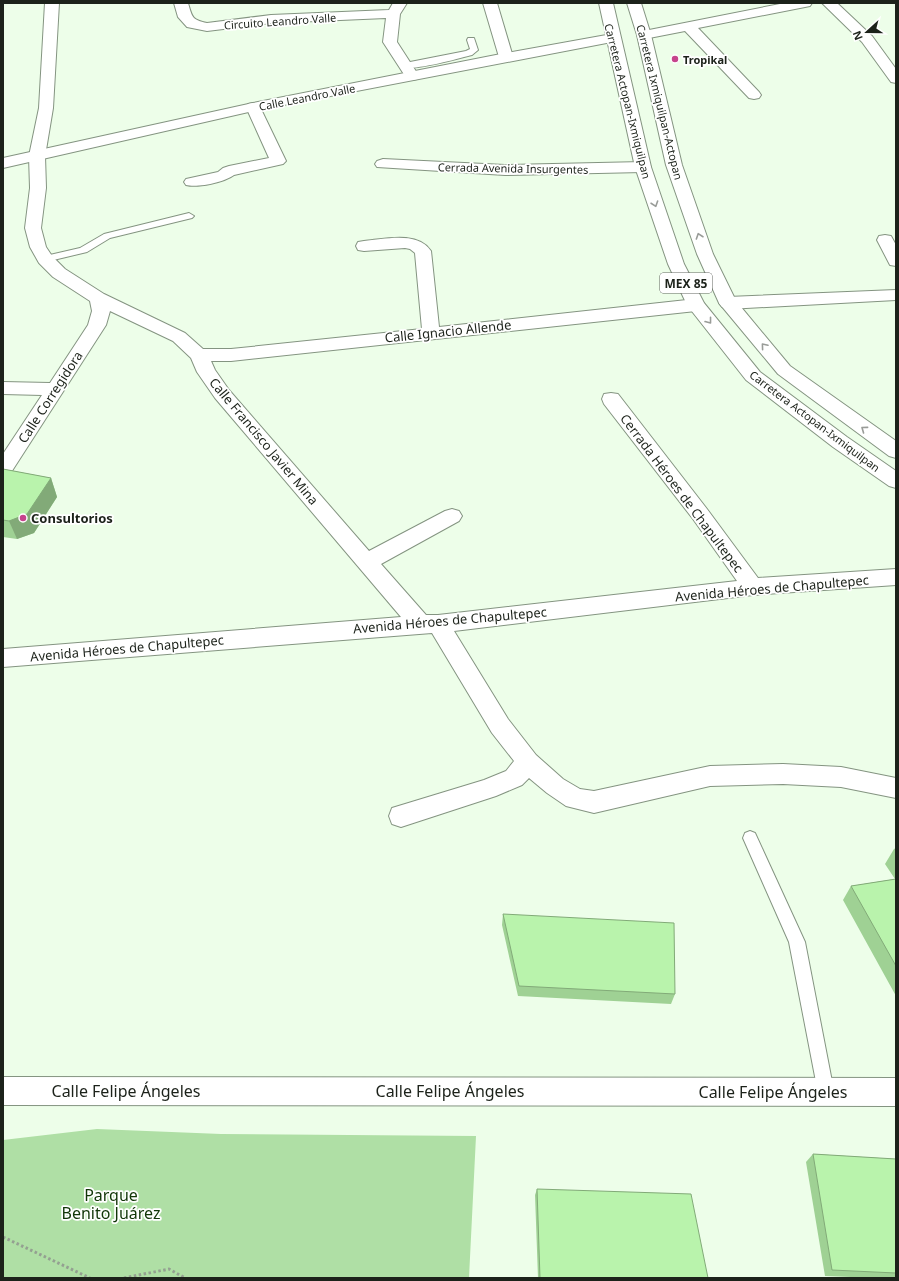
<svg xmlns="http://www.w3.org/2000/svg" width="899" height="1281" font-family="'Noto Sans',sans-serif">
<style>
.green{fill:#afdfa5}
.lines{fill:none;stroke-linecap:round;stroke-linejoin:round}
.lane-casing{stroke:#849481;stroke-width:2}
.street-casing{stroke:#849481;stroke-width:2}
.secondary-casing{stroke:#849481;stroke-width:2}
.primary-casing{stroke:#849481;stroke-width:2}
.path{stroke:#94a091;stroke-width:3;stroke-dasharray:2.5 2.5;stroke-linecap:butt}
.lane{fill:#fff;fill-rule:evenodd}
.street{fill:#fff;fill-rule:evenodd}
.secondary{fill:#fff;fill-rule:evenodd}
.primary{fill:#fff;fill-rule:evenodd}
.wall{fill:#9fd194}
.shaded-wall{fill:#82aa78}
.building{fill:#b9f3ac;stroke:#82aa78}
.oneway{stroke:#999c98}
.poi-dot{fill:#c6448c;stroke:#fff;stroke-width:1.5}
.labels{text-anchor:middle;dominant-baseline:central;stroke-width:3.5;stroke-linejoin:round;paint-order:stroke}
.far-street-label{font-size:11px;fill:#1c221a;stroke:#fff}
.far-poi-label{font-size:11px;font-weight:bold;fill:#1c221a;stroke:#fff;text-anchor:start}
.shield{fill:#fff;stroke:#60645f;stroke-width:1}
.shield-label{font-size:12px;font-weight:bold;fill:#1c221a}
.street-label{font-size:13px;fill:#1c221a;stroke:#fff}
.poi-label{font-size:13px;font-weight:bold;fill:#1c221a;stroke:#fff;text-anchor:start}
.near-street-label{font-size:16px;fill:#1c221a;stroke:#fff}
.near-park-label{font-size:16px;fill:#113607;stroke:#fff}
</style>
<rect width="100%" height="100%" fill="#edfee9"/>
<!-- green -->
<path class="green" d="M97,1129L221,1134L476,1136L469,1278H3V1140Z"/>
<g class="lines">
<defs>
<path id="lane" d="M468,38H474L478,50L472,55C460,58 408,73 401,66L405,63L466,51L470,49L467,40Z
M189,213L194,216L192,218L110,238L87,252L45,262L40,259L41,257L80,248L104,234Z
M750,831L755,833L805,942L834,1092L832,1098L826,1100L820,1098L818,1092L789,942L743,838L745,833Z"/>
<path id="street" d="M45,3H59L53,108L45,156L46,188L41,228L46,247L52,256L65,269L104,294L185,333L203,349H231L422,329L415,253L410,249L405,248L364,251L358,250L356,246L358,242L364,241C385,239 418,231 431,251L439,327L696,299L702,301L705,305L702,309L696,311L231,361H211L215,370L229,390L369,551L445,511L452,509L459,511L462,516L459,521L381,564L426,615H438L737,581L693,519L604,404L602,399L604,394L611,393L618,394L707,509L758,578L896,569V585L753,595L454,631L508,719L536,755L563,779L580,789L594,791L710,766L783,764L841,767L896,778V798L841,787L783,784L710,786L594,813L566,806L547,793L529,778L522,785L496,796L401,827L392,824L389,816L392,808L484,780L506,771L514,761L492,733L432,633L3,667V649L401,617L215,398L197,372L191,358L173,341L110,311L106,325L10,474L3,476V454L42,395L3,394V382L50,383L88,325L92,311L90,301L53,277L39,263L30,247L25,228L30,188L29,156L39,108Z
M174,3H188C192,17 192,20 207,23L271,15L389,10L393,3H407L400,14L397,42L419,76L417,79L412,80L407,79L383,42L386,18L271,23L207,31L187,27L178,17Z
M483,3H497L513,57L511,60L506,61L501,60L499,57Z
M785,3H812L810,6L805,7L698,28L759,92L761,95L759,98L754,99L749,98L685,31L644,39L639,38L637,35L639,32L644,31Z
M822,3H837L872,36L896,69V83L891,82L862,42Z
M253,103L258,104L260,107L286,161L283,164L234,175C225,182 198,188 186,185L184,182L186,179L218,172L223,168L229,166L269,158L246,107L248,104Z
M383,159L505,165L643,162L649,164L651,167L649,170L643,172L505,175L377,167L375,164L377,161Z
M885,235L891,236L896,245V266L890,265L877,240L879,236Z
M896,290V300L728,309L722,307L719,303L722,299L728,297Z"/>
<path id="secondary" d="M612,34L617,35L619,38L617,41L253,111L3,168V158L253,103L506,53Z
M3,1077L896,1078V1106L3,1105Z"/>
<path id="primary" d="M599,3H613L651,167L684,264L704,303L760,372L847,437L896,471V488L889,486L833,447L746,380L687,305L668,264L635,167Z
M627,3H641L651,35L682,165L713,254L736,301L790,366L896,441V458L889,456L778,374L719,303L697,254L666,165L637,35Z"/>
</defs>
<!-- lane casing -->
<use href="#lane" class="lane-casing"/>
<!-- street casing -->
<use href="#street" class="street-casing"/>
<!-- secondary casing -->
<use href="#secondary" class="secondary-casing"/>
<!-- primary casing -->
<use href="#primary" class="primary-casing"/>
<!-- path -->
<path class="path" d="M3,1237L90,1278
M124,1278L169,1269L185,1278"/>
<!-- lane -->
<use href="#lane" class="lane"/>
<!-- street -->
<use href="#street" class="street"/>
<!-- secondary -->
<use href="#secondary" class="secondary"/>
<!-- primary -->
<use href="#primary" class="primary"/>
</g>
<!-- wall -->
<path class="wall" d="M3,469L51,478L57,497L34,533L17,539L3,537Z
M896,848V996L843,900L851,886L895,879L885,864L894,849Z
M503,914L675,994L671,1004L518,996L502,925Z
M813,1154L896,1159V1278H876L825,1276L806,1162Z
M537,1189L708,1278H538L535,1195Z"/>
<!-- shaded-wall -->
<path class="shaded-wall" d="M51,478L57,497L34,533L17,539L9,521Z"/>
<!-- building -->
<path class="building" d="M3,469L51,478L27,514L9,521L3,520Z
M896,879V966L851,886Z
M503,914L674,923L675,994L519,986Z
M813,1154L896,1159V1273L832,1270Z
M537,1189L691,1194L708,1278H540Z"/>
<!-- one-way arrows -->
<defs><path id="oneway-chevron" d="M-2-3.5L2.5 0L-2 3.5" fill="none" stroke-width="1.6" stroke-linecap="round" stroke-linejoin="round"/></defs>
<g class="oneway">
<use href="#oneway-chevron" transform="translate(655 204) rotate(71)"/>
<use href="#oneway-chevron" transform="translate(699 236) rotate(-109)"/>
<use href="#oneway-chevron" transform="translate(709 321) rotate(52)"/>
<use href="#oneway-chevron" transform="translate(764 346) rotate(-130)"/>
<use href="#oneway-chevron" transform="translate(864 429) rotate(-144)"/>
</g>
<!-- markers -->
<g class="poi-dot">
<circle cx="675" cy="59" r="4"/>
<circle cx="23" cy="518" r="4"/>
</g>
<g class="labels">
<!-- far-street labels -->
<g class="far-street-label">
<text transform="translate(280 21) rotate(-4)">Circuito Leandro Valle</text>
<text transform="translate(307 97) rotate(-11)">Calle Leandro Valle</text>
<text transform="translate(628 101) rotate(76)">Carretera Actopan-Ixmiquilpan</text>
<text transform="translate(660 102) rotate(76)">Carretera Ixmiquilpan-Actopan</text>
<text transform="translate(513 168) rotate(1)">Cerrada Avenida Insurgentes</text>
<text transform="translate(815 421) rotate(37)">Carretera Actopan-Ixmiquilpan</text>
</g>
<!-- far-poi labels -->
<g class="far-poi-label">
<text x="683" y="59">Tropikal</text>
</g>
<!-- shield labels -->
<rect class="shield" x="660" y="273" width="52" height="20" rx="3"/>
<g class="shield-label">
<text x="686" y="283">MEX 85</text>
</g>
<!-- street labels -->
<g class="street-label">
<text transform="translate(448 331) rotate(-6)">Calle Ignacio Allende</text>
<text transform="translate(50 397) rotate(-57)">Calle Corregidora</text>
<text transform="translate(264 441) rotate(50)">Calle Francisco Javier Mina</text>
<text transform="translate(682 493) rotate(53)">Cerrada Héroes de Chapultepec</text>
<text transform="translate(772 588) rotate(-5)">Avenida Héroes de Chapultepec</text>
<text transform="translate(450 620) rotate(-5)">Avenida Héroes de Chapultepec</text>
<text transform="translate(127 648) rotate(-5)">Avenida Héroes de Chapultepec</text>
</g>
<!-- poi labels -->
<g class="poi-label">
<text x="31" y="518">Consultorios</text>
</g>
<!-- near-street labels -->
<g class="near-street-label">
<text x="126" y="1091">Calle Felipe Ángeles</text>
<text x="450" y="1091">Calle Felipe Ángeles</text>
<text x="773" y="1092">Calle Felipe Ángeles</text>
</g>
<!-- near-park labels -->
<g class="near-park-label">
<text x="111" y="1195">Parque<tspan x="111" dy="18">Benito Juárez</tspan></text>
</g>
</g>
<!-- border -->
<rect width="899" height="1281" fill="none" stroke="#1c221a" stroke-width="8"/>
<!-- north arrow -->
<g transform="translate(867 32) rotate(249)" stroke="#ffffff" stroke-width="3" paint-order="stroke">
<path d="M0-3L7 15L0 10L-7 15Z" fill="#1c221a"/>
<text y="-6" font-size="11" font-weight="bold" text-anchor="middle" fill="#1c221a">N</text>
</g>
</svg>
